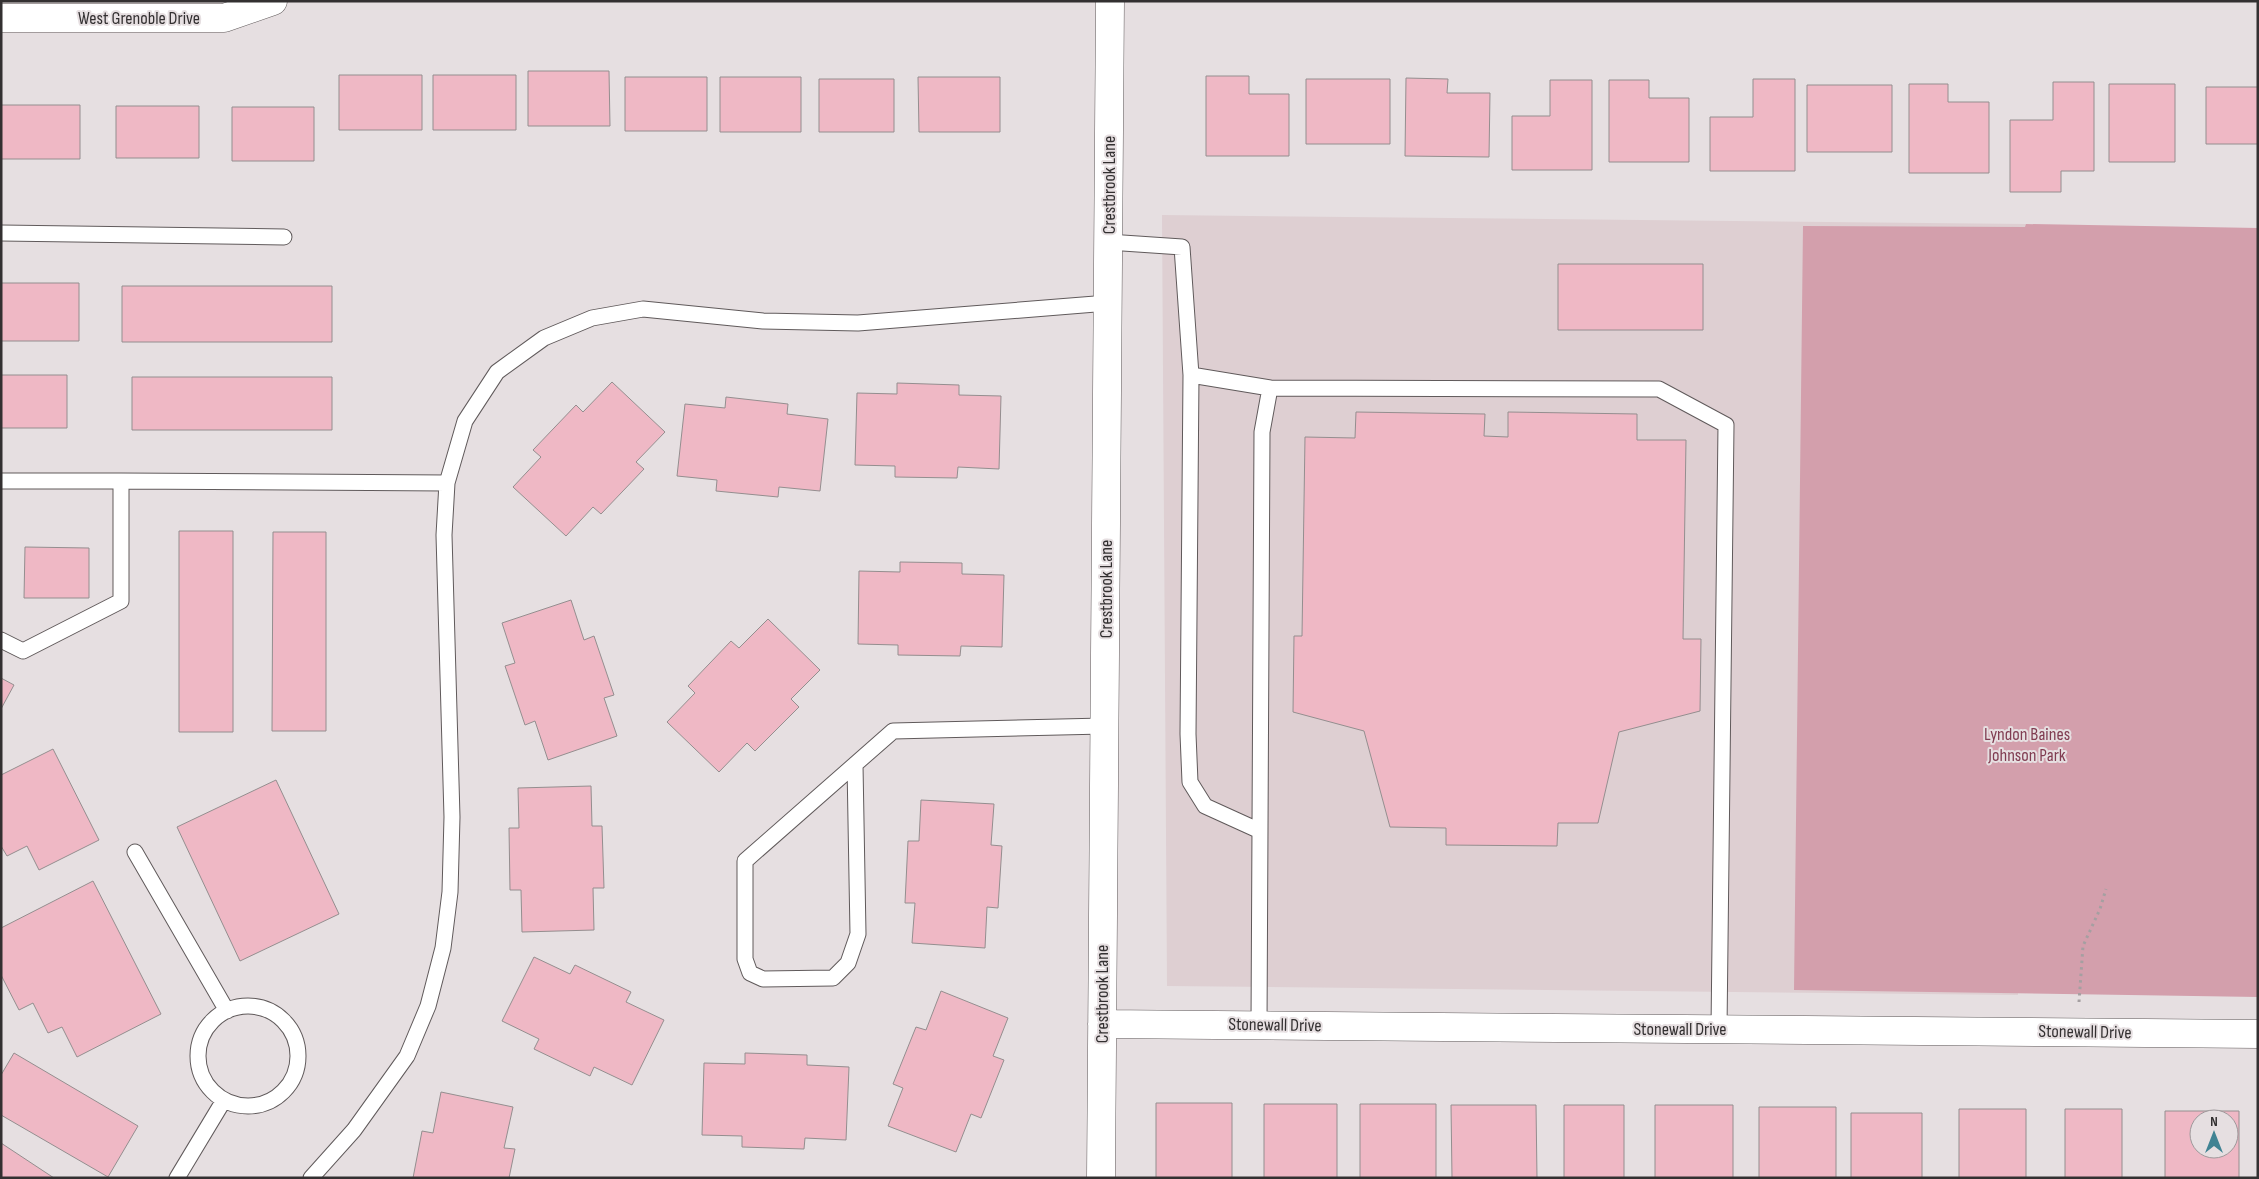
<svg xmlns="http://www.w3.org/2000/svg" width="2259" height="1179" font-family="'Sofia Sans Condensed',sans-serif">
<style>
.built{fill:#decfd2}
.green{fill:#d39fac}
.building{fill:#efb8c5;stroke:#948e8f;fill-rule:evenodd}
.lines{fill:none;stroke-linecap:round;stroke-linejoin:round}
.service-casing{stroke:#605a5b;stroke-width:17}
.minor-casing{stroke:#605a5b;stroke-width:29}
.path{stroke:#a59fa1;stroke-width:3;stroke-dasharray:2.5 4;stroke-linecap:butt}
.service{stroke:#fff;stroke-width:15}
.minor{stroke:#fff;stroke-width:28}
.labels{text-anchor:middle;dominant-baseline:central;stroke-width:4;stroke-linejoin:round;paint-order:stroke}
.street-label{font-size:18px;fill:#333031;stroke:#e6dfe1}
.park-label{font-size:18px;fill:#803c51;stroke:#e6dfe1}
</style>
<rect width="100%" height="100%" fill="#e6dfe1"/>
<!-- built -->
<path class="built" d="M1162,215L2026,224L2018,995L1167,986Z"/>
<!-- green -->
<path class="green" d="M2026,224L2258,228V997L1794,990L1803,226L2025,227Z"/>
<!-- building -->
<path class="building" d="M528,71H609L610,126H528Z
M339,75H422V130H339Z
M433,75H516V130H433Z
M1206,76H1249V94H1289V156H1206Z
M625,77H707V131H625Z
M720,77H801V132H720Z
M918,77H1000V132H919Z
M1406,78L1448,79L1447,93H1490L1489,157L1405,156Z
M819,79H894V132H819Z
M1306,79H1390V144H1306Z
M1753,79H1795V171H1710V117H1753Z
M1550,80H1592V170H1512V116H1550Z
M1609,80H1649V98H1689V162H1609Z
M2053,82H2094V171H2061V192H2010V120H2053Z
M1909,84H1948V102H1989V173H1909Z
M2109,84H2175V162H2109Z
M1807,85H1892V152H1807Z
M2206,87H2258V144H2206Z
M1,105H80V159H1Z
M116,106H199V158H116Z
M232,107H314V161H232Z
M1558,264H1703V330H1558Z
M1,283H79V341H1Z
M122,286H332V342H122Z
M1,375H67V428H1Z
M132,377H332V430H132Z
M612,382L665,432L636,462L644,469L601,514L593,507L566,536L513,487L541,457L533,450L576,405L583,412Z
M897,383L959,385V395L1001,396L999,469L958,467L957,478L895,477V466L855,465L857,393L897,394Z
M726,397L788,404L787,414L828,419L820,491L779,487L778,497L716,491L717,480L677,476L685,404L725,408Z
M1356,412L1485,414L1484,436L1508,437V412L1637,414V440H1686L1683,639H1701L1700,711L1619,732L1598,823H1558L1557,846L1446,845V828L1390,827L1364,731L1293,712L1294,636H1302L1305,437L1355,438Z
M179,531H233V732H179Z
M273,532H326V731H272Z
M25,547L89,548V598H24Z
M900,562L962,563V574L1004,575L1002,647L961,646L960,656L898,655V645L858,644L859,571L900,572Z
M571,600L584,640L594,636L614,695L604,698L617,736L548,760L535,721L525,725L505,666L515,663L502,623Z
M768,619L820,670L791,699L799,707L755,751L747,743L719,772L667,722L695,693L688,686L731,641L739,648Z
M1,678L14,685L1,709Z
M53,749L99,840L39,870L27,846L7,856L1,846V775Z
M276,780L339,914L240,961L177,827Z
M591,786L592,826H602L604,888H593L594,930L522,932L521,890H510L509,828H519L518,788Z
M921,800L994,804L991,845L1002,846L998,908L987,907L985,948L912,943L915,903H905L908,841H919Z
M93,881L161,1014L77,1057L62,1027L48,1033L33,1003L19,1010L1,975V928Z
M534,957L570,974L575,965L631,992L626,1002L664,1020L632,1085L594,1067L590,1076L534,1049L539,1039L502,1021Z
M941,991L1008,1018L993,1056L1004,1060L981,1118L971,1114L956,1152L888,1126L903,1088L893,1084L916,1027L926,1030Z
M14,1053L138,1126L108,1177L1,1115V1075Z
M745,1053L807,1055V1065L849,1067L846,1140L805,1138L804,1149L742,1147V1136L702,1135L704,1063L745,1064Z
M441,1092L513,1107L504,1148L515,1149L509,1178H413L422,1131L433,1133Z
M1156,1103H1232V1178H1156Z
M1264,1104H1337V1178H1264Z
M1360,1104H1436V1178H1360Z
M1451,1105H1536L1537,1178H1452Z
M1564,1105H1624V1178H1564Z
M1655,1105H1733V1178H1655Z
M1759,1107H1836V1178H1759Z
M1959,1109H2026V1178H1959Z
M2065,1109H2122V1178H2065Z
M2165,1111H2239V1178H2165ZM2199,1119H2229V1149H2199Z
M1851,1113H1922V1178H1851Z
M1,1143L54,1178H1Z"/>
<g class="lines">
<defs>
<path id="service" d="M1,233L284,237
M1108,242L1182,247L1191,375L1188,734L1190,782L1205,806L1260,831
M1191,375L1270,388
M1,481H121V601L23,651L1,640
M121,481L447,483
M855,765L858,934L848,963L833,978L763,979L750,973L745,959V861L893,731L1104,726
M135,852L227,1011
M198 1056a50 50 0 1 1 100 0a50 50 0 1 1-100 0Z
M1259,1025L1262,432L1270,388L1659,389L1726,425L1719,1029
M177,1178L224,1100
M311,1178L354,1130L407,1056L428,1006L443,948L450,892L452,817L444,535L447,483L465,421L497,372L544,338L592,318L643,309L763,321L858,323L1108,303"/>
<path id="minor" d="M1,18H224L273,1
M1102,1024L2258,1034
M1101,1178L1110,1"/>
</defs>
<!-- service casing -->
<use href="#service" class="service-casing"/>
<!-- minor casing -->
<use href="#minor" class="minor-casing"/>
<!-- path -->
<path class="path" d="M2079,1002L2083,946L2100,909L2106,889"/>
<!-- service -->
<use href="#service" class="service"/>
<!-- minor -->
<use href="#minor" class="minor"/>
</g>
<g class="labels">
<!-- street labels -->
<g class="street-label">
<text x="139" y="18">West Grenoble Drive</text>
<text transform="translate(1109 185) rotate(-90)">Crestbrook Lane</text>
<text transform="translate(1106 589) rotate(-90)">Crestbrook Lane</text>
<text transform="translate(1102 994) rotate(-90)">Crestbrook Lane</text>
<text transform="translate(1275 1025) rotate(1)">Stonewall Drive</text>
<text x="1680" y="1029">Stonewall Drive</text>
<text transform="translate(2085 1032) rotate(1)">Stonewall Drive</text>
</g>
<!-- park labels -->
<g class="park-label">
<text x="2027" y="734">Lyndon Baines<tspan x="2027" dy="21">Johnson Park</tspan></text>
</g>
</g>
<!-- border -->
<rect width="2259" height="1179" fill="none" stroke="#333031" stroke-width="5"/>
<!-- north arrow -->
<g transform="translate(2214 1134)"><circle r="24" fill="#e6dfe1" stroke="#9e999b"/>
<path d="M0-4L9 19L0 12L-9 19Z" fill="#408393"/>
<text y="-8" font-size="14" font-weight="bold" text-anchor="middle" fill="#333031">N</text>
</g>
</svg>
